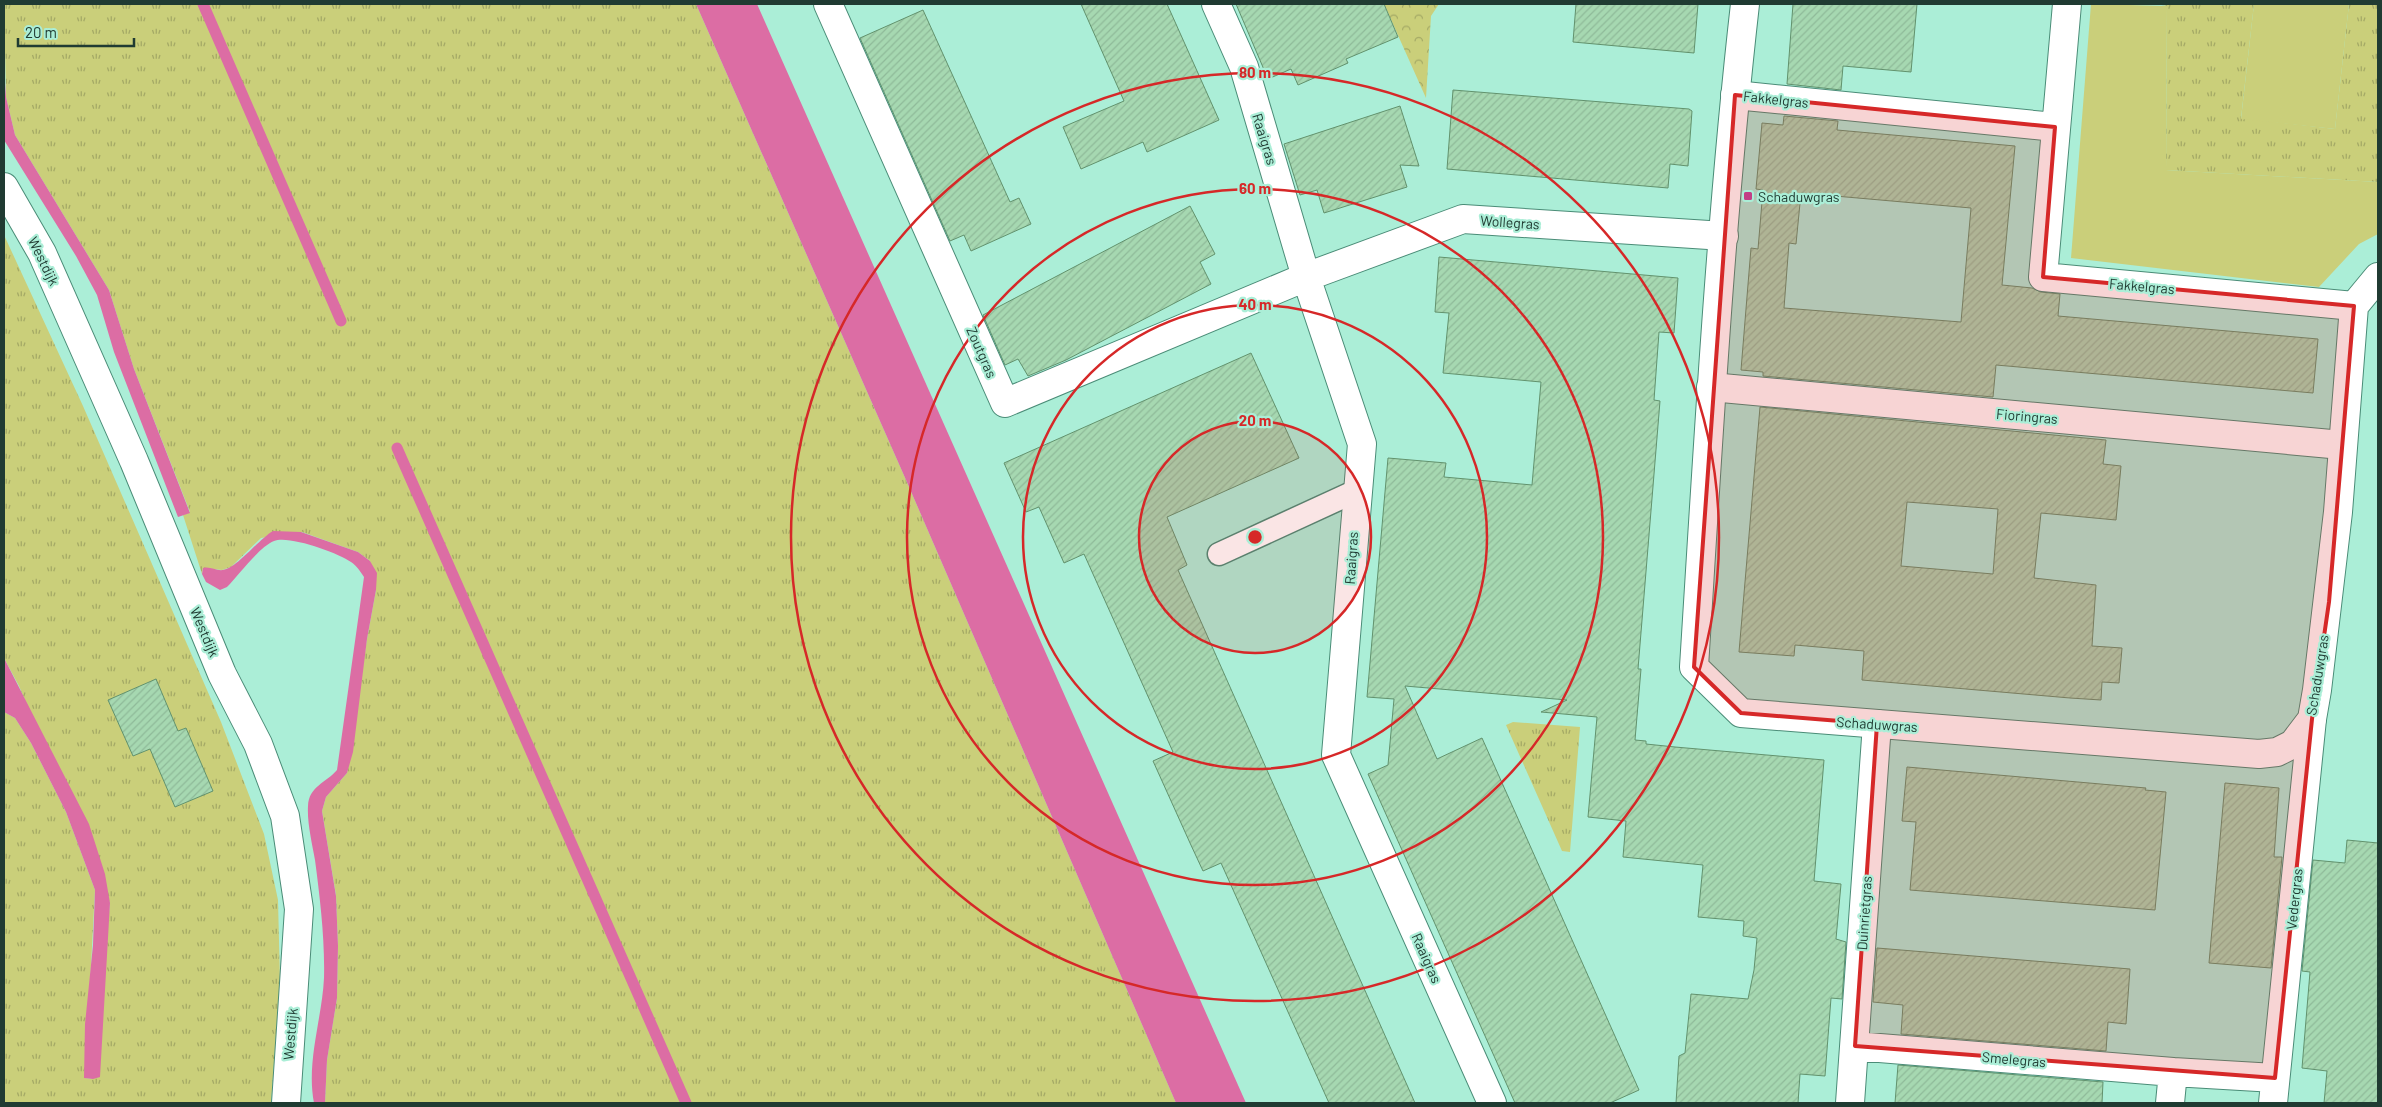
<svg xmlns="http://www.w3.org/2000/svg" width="2382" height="1107" font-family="Barlow,sans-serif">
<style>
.grass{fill:url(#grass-tufts)}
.park{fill:url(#park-crowns)}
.garden{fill:#cacf7a}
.water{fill:#dc6da4}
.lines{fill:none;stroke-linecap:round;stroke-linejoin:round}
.stream{stroke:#dc6da4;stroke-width:11}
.building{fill:url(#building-hatch);stroke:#62926d;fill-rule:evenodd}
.lane-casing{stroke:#4a8c77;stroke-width:25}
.street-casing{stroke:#4a8c77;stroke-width:30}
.secondary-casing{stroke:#4a8c77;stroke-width:30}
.lane{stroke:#fff;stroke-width:22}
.street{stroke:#fff;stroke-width:28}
.secondary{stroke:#fff;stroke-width:28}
.marked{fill:#d62828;fill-opacity:0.2;stroke:#d62828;stroke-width:4;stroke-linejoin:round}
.ring{fill:none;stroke:#d62828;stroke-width:2.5}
.poi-dot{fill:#c23f85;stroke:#abeed7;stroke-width:2}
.labels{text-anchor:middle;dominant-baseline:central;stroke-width:4.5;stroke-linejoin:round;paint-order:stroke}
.street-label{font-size:14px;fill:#203b32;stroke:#abeed7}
.poi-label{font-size:14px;fill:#203b32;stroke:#abeed7;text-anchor:start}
.centre{fill:#d62828;stroke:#abeed7;stroke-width:2.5}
.ring-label{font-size:15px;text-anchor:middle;font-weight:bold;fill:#d62828;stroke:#abeed7;stroke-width:4.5;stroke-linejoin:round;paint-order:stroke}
</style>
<defs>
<pattern id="grass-tufts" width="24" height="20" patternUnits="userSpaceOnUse" patternTransform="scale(1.25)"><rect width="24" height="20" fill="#cacf7a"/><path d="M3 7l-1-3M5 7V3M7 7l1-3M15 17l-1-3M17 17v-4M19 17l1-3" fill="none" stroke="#a4a965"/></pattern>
<pattern id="park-crowns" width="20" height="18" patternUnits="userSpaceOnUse" patternTransform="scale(1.25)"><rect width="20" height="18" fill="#cacf7a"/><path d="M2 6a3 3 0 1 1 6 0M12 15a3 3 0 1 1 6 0" fill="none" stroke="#a4a965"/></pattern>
<pattern id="building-hatch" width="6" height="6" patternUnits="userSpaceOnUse" patternTransform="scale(1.25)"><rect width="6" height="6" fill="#a6d8b1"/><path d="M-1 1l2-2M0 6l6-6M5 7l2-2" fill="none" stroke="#8fba99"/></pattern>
</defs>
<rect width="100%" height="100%" fill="#abeed7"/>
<!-- grass -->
<path class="grass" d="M4,4H696L906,480L1176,1103H325L327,1060L337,998L338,946L336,895L322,811L326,797L347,773L367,639L376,590L370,561L358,552L302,532L261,538L231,567L222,570L203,568L202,574L183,515L190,512L134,369L109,290L15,135L6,97Z
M2156,4H2254L2241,118L2335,129L2349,4H2378V182L2166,170L2167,6Z
M4,235L83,406L221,722L264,834L278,900L280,981L271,1103H4V712L15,718L31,743L66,812L95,890L85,1078L93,1079L110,903L19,686L4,658Z
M1513,722L1580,727L1570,852L1562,851L1506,725Z"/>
<!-- park -->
<path class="park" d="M1384,4H1439L1431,16L1426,98Z"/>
<!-- garden -->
<path class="garden" d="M2091,4L2167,6L2166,170L2378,182V234L2359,244L2319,287L2071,258Z
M2254,4H2349L2335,129L2241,119Z"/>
<!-- water -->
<path class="water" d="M696,4H757L1246,1103H1176L906,480Z
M4,68L6,97L15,135L109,290L134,369L190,513L178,517L114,352L97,295L76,256L4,140Z
M273,531L301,532L358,552L370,561L377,573L376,590L367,639L353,752L347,773L326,797L322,811L336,896L338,946L337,998L327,1060L325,1103H314C306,1062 322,1019 324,978C325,939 320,898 315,860C312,843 307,823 308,806C309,786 326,783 337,770L364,577C360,571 357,566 351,562C338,553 289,535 274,541C259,547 239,575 227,587L220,590L206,582L202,574L203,568C210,566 216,571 223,570C236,569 259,539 273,531Z
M4,658L89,824L105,874L110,903L100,1077L93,1079L84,1078L85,1024L93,945L95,890L66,812L31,743L15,718L4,712Z"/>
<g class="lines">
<!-- stream -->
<path class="stream" d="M203,4L341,321
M397,448L686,1103"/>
</g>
<!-- building -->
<path class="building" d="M1081,4H1167L1219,120L1147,152L1143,142L1081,169L1063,127L1124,101Z
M1236,4H1384L1398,37L1346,59L1348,63L1298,85L1291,69L1268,79Z
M1576,4H1698L1694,53L1573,42Z
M1793,4H1917L1911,72L1843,66L1841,90L1787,84Z
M923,10L1010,202L1019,198L1031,224L971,251L964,235L950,241L860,38Z
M1453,90L1689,109L1692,111L1688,166L1670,164L1668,188L1447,169Z
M1400,106L1419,166L1400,165L1407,187L1324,213L1317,190L1300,195L1284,144Z
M1784,116L1838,121L1837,130L2015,146L2002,285L2032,288L2041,292L2060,294L2058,316L2318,339L2313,393L1996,365L1993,397L1763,376V372L1741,370L1751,248L1758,249L1763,190L1756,189L1762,123L1783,125ZM1801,193L1971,208L1961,322L1784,308L1789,243L1796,244Z
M1190,206L1215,254L1200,262L1211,284L1066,360L1028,376L1018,359L1005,365L983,315Z
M1439,257L1678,278L1674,333L1659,332L1654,400L1660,401L1638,669H1641L1635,740L1646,741V744L1675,747L1824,760L1814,881L1841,884L1836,939L1846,942L1842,999L1831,998L1825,1076L1800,1074L1798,1103H1676L1679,1056L1685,1053L1691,994L1748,999L1754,970L1757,938L1743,936L1744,921L1698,917L1703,865L1623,857L1626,821L1588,817L1597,717L1541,712L1567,700L1405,686L1437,759L1482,738L1639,1090L1610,1103H1515L1368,774L1388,765L1394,699L1367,697L1388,458L1446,463L1444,477L1532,485L1541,382L1443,373L1449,313L1435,312Z
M1251,353L1299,458L1167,517L1187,565L1178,570L1415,1103H1329L1221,863L1203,871L1190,843L1153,761L1173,752L1084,554L1064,563L1039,507L1026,512L1004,463Z
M1760,407L2106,440L2103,464L2121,466L2116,520L2041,513L2034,578L2096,585L2092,646L2122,648L2119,683L2102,682L2101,700L2070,698L1862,680L1864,651L1795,645L1794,656L1739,652ZM1907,502L1998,509L1993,574L1901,566Z
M156,679L178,731L186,728L213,791L175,807L150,749L133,756L108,700Z
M1907,767L2146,788L2145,790L2166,792L2155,910L1910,890L1916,822L1902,821Z
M2225,783L2279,788L2274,857H2282L2271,968L2209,963Z
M2347,840L2378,843V1103H2324L2327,1071L2302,1068L2310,972L2302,971L2313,860L2345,863Z
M1877,948L2130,969L2126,1024L2108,1022L2106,1051L1901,1034L1903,1005L1873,1002Z
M1898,1065L2103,1082L2102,1103H1895Z"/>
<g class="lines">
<defs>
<path id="lane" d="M1219,554L1356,491"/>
<path id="street" d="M828,4L1005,403L1306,277L1463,219L1724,236
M1216,4L1244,67L1306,277L1362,444L1336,755L1492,1103
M2067,4L2043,277L2354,306
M1735,95L2055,127
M4,187L42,253L134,461L222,674L258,744L285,816L299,909L286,1103
M1711,387L2342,445
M1855,1046L2173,1072
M1850,1103L1877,724
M2170,1103L2173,1072L2275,1078
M2273,1103L2312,719"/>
<path id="secondary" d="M1745,4C1720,224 1708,446 1694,667L1741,713L2259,754L2277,752L2293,744L2312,719L2317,690L2338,512L2354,306L2378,277"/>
</defs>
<!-- lane casing -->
<use href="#lane" class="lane-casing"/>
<!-- street casing -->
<use href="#street" class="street-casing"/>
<!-- secondary casing -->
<use href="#secondary" class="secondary-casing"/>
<!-- lane -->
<use href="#lane" class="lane"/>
<!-- street -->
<use href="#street" class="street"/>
<!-- secondary -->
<use href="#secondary" class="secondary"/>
</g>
<!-- marked area -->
<path class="marked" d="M1735,95L2055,127L2043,277L2354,306L2329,602L2312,719L2275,1078L1855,1046L1877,724L1741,713L1694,667Z"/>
<!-- distance rings -->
<circle cx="1255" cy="537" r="116" fill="#d62828" fill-opacity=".12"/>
<g class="ring">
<circle cx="1255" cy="537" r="116"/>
<circle cx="1255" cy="537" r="232"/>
<circle cx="1255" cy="537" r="348"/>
<circle cx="1255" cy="537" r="464"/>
</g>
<!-- markers -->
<rect class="poi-dot" x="1743" y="191" width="10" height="10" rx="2.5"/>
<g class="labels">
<!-- street labels -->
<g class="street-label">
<text transform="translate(1776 99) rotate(6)">Fakkelgras</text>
<text transform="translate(1265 139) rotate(73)">Raaigras</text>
<text transform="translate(1510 222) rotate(4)">Wollegras</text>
<text transform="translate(44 261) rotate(64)">Westdijk</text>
<text transform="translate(2142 286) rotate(5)">Fakkelgras</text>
<text transform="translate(982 352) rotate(66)">Zoutgras</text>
<text transform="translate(2027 416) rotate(5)">Fioringras</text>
<text transform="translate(1351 558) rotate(-86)">Raaigras</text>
<text transform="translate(205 632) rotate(67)">Westdijk</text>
<text transform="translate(2317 675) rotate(-81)">Schaduwgras</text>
<text transform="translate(1877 724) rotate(4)">Schaduwgras</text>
<text transform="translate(2294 899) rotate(-84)">Vedergras</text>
<text transform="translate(1864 913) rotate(-86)">Duinrietgras</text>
<text transform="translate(1427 958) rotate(66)">Raaigras</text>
<text transform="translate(290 1034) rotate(-85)">Westdijk</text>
<text transform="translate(2014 1059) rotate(5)">Smelegras</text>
</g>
<!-- poi labels -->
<g class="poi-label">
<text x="1758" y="196">Schaduwgras</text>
</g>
</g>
<circle cx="1255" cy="537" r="8" class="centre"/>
<g class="ring-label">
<text x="1255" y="78">80 m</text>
<text x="1255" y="194">60 m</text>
<text x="1255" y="310">40 m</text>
<text x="1255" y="426">20 m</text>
</g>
<!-- border -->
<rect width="2382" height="1107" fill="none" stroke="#203b32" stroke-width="10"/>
<!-- scale -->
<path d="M18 38v8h116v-8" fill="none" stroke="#203b32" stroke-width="2.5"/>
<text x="25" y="38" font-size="15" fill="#203b32" stroke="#abeed7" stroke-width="4" paint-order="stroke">20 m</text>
</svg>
